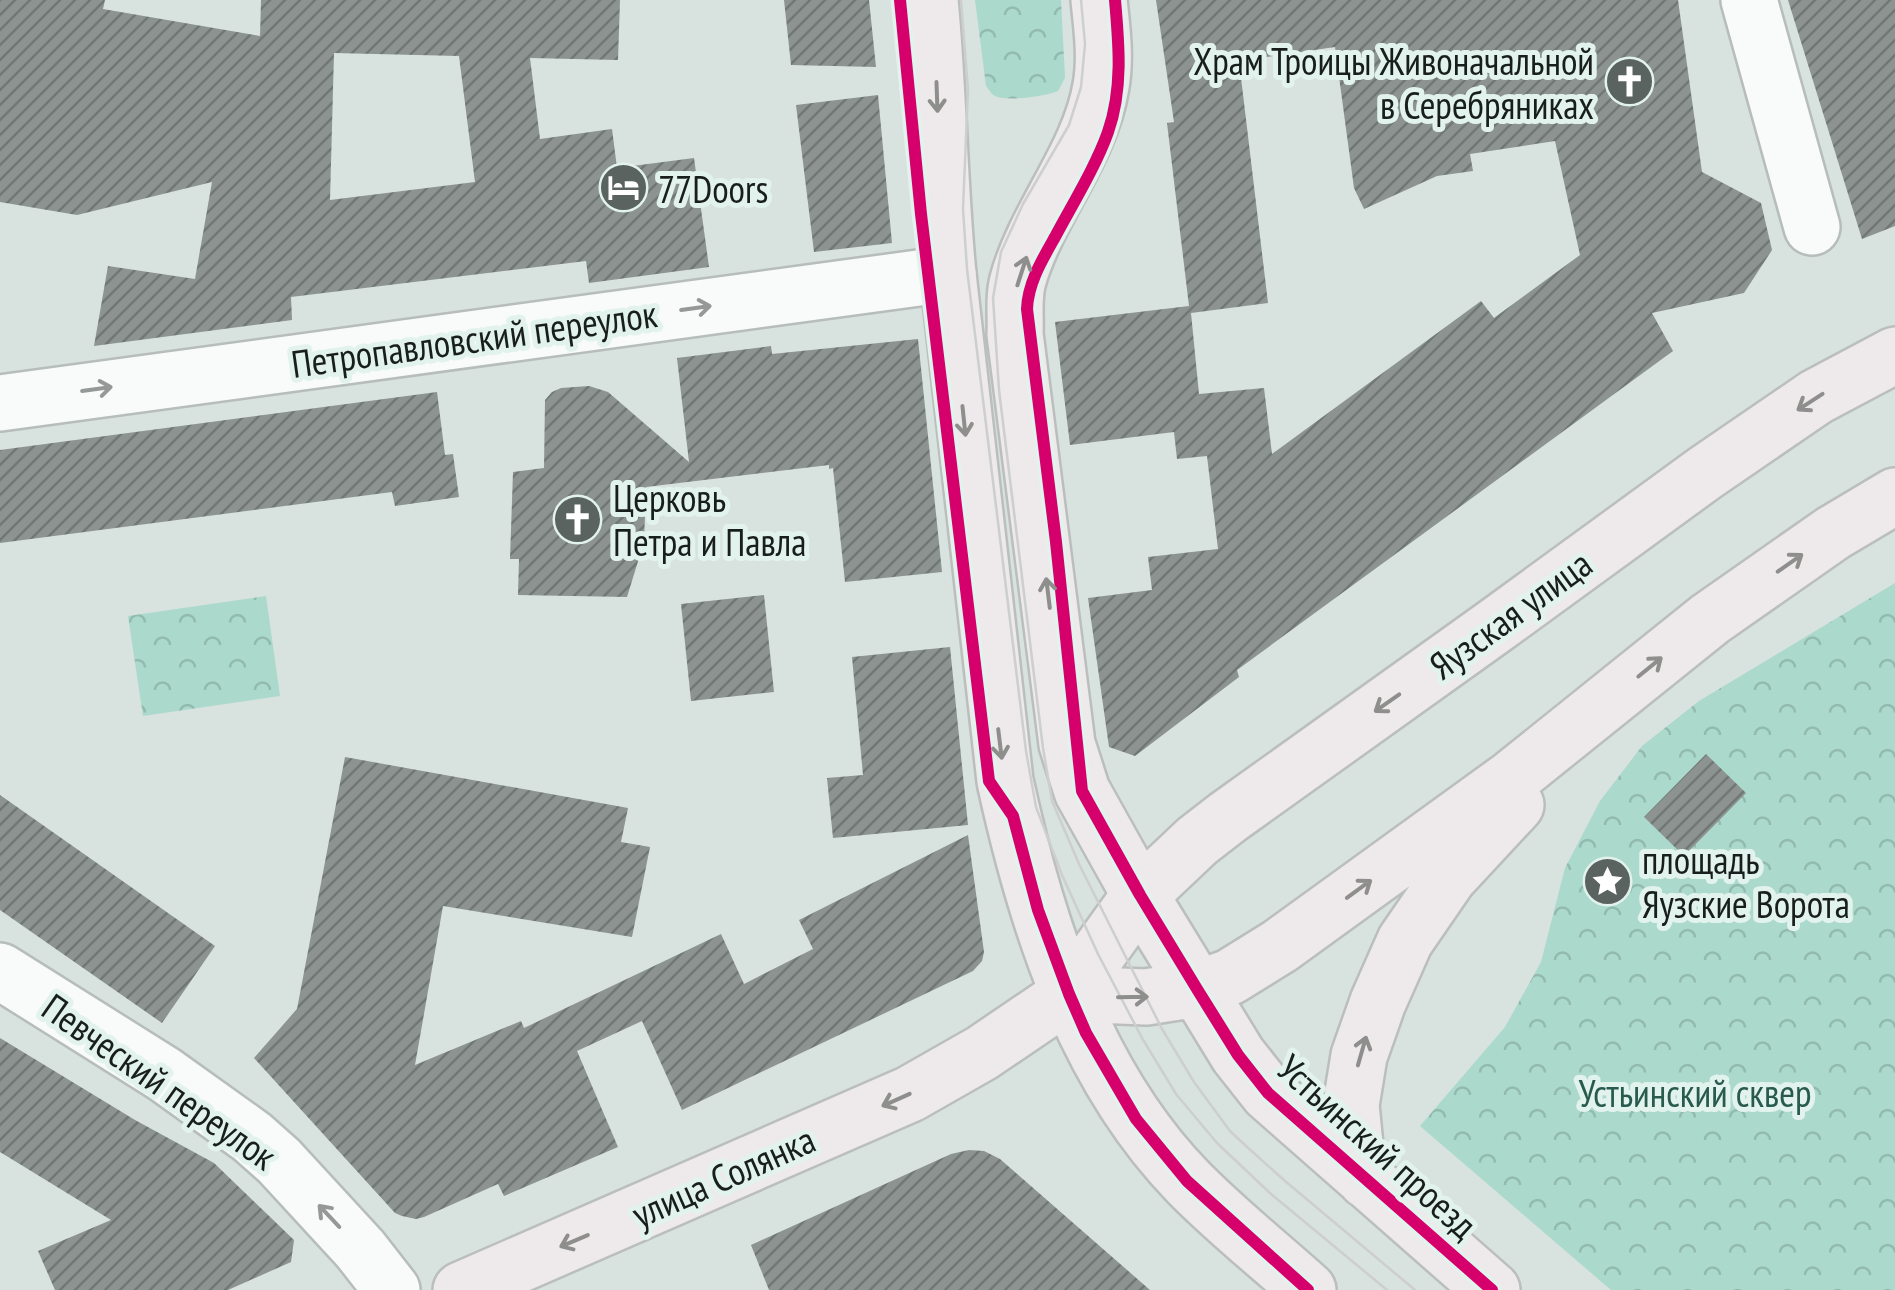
<svg xmlns="http://www.w3.org/2000/svg" width="1895" height="1290" font-family="'PT Sans Narrow',sans-serif">
<style>
.park{fill:url(#park-crowns)}
.building{fill:url(#building-hatch);fill-rule:evenodd}
.lines{fill:none;stroke-linecap:round;stroke-linejoin:round}
.minor-casing{stroke:#b6bdbb;stroke-width:60}
.major-casing{stroke:#babfbe;stroke-width:60}
.minor{stroke:#f9fbfa;stroke-width:55}
.major{stroke:#eee9ea;stroke-width:55}
.tram{stroke:#cdcfcf;stroke-width:2.5}
.cycleway-casing{stroke:#e2f2ed;stroke-width:19}
.cycleway{stroke:#d6006c;stroke-width:12}
.oneway{stroke:#8e8e8d}
.oneway2{stroke:#949896}
.labels{text-anchor:middle;dominant-baseline:central;stroke-width:10;stroke-linejoin:round;paint-order:stroke}
.poi-label{font-size:38px;fill:#181e1c;stroke:#e2f2ed;text-anchor:start}
.street-label{font-size:38px;fill:#181e1c;stroke:#e2f2ed}
.park-label{font-size:38px;fill:#285b4e;stroke:#e2f2ed}
</style>
<defs>
<pattern id="park-crowns" width="20" height="18" patternUnits="userSpaceOnUse" patternTransform="scale(2.5)"><rect width="20" height="18" fill="#abd9cc"/><path d="M2 6a3 3 0 1 1 6 0M12 15a3 3 0 1 1 6 0" fill="none" stroke="#92baaf"/></pattern>
<pattern id="building-hatch" width="6" height="6" patternUnits="userSpaceOnUse" patternTransform="scale(2.5)"><rect width="6" height="6" fill="#8c9390"/><path d="M-1 1l2-2M0 6l6-6M5 7l2-2" fill="none" stroke="#717775"/></pattern>
</defs>
<rect width="100%" height="100%" fill="#d8e2df"/>
<!-- park -->
<path class="park" d="M975,0H1061L1065,78L1058,91C1046,96 1011,101 998,97C991,95 991,92 986,86Z
M1895,583V1290H1611L1420,1126L1505,1027L1541,962L1565,868L1600,801L1642,746L1699,701Z
M266,596L280,696L143,716L128,616Z"/>
<!-- building -->
<path class="building" d="M0,0H105L103,9L260,36L261,0H620L618,60L530,58L540,139L612,129L617,168L694,158L709,267L589,283L586,261L291,297L292,320L94,346L108,266L195,279L212,182L77,215L0,202ZM334,53L459,56L475,182L330,200Z
M784,0H869L876,67L791,65Z
M1156,0H1678L1702,172L1761,203L1772,250L1744,293L1652,313L1673,351L1237,670L1239,677L1135,756L1109,747L1088,598L1152,590L1148,557L1218,549L1207,456L1177,459L1174,432L1070,445L1055,322L1189,306L1167,123L1174,122ZM1335,47L1354,188L1364,209L1437,176L1473,171L1470,154L1555,141L1580,255L1494,318L1481,301L1272,454L1264,388L1199,394L1191,313L1268,303L1239,61Z
M1788,0H1895V226L1862,239Z
M878,95L892,243L814,252L796,105Z
M918,339L942,572L845,582L833,468L829,469V465L646,487L644,542L627,597L518,595L519,559H510L513,472L544,468L545,400L552,392L561,388L589,386L608,392L689,462L677,358L771,346L772,354Z
M437,392L445,455L453,454L459,497L395,506L392,492L0,543V450Z
M764,595L774,692L691,701L681,604Z
M950,647L968,825L833,838L827,778L863,775L852,657Z
M1706,754L1746,793L1684,856L1644,817Z
M345,757L628,808L621,842L650,847L632,937L443,906L415,1065L521,1021L524,1028L721,934L744,984L813,949L799,920L968,835L984,952L982,961L973,971L682,1110L642,1021L577,1051L618,1147L504,1196L498,1184L424,1217L416,1219L402,1216L395,1213L254,1058L297,1009Z
M0,795L215,946L162,1023L0,910Z
M0,1038L135,1120L214,1163L294,1240L291,1262L228,1290H55L38,1251L111,1220L0,1152Z
M969,1150L984,1151L1000,1159L1150,1290H769L751,1245L951,1154Z"/>
<g class="lines">
<defs>
<path id="minor" d="M1749,0L1812,227
M0,403L948,274
M0,971L164,1074L252,1137L279,1161L360,1249L392,1290"/>
<path id="major" d="M930,0C939,91 939,183 948,274L1005,781C1036,923 1084,1075 1188,1182C1225,1220 1268,1254 1308,1290
M1099,0C1102,28 1106,58 1101,86C1090,154 1036,215 1018,280C1013,297 1016,317 1015,334L1067,744L1082,791L1140,895L1238,1055L1268,1093L1492,1290
M1069,994L1146,997L1197,989L1230,977L1280,946L1512,778L1710,619L1833,533L1895,496
M1366,1180L1355,1145L1351,1105L1359,1056L1378,1002L1405,941L1449,877L1516,805
M461,1290L910,1094L982,1053L1069,994L1140,895L1197,841L1228,817L1495,626L1705,473L1816,397L1895,355"/>
</defs>
<!-- minor casing -->
<use href="#minor" class="minor-casing"/>
<!-- major casing -->
<use href="#major" class="major-casing"/>
<!-- minor -->
<use href="#minor" class="minor"/>
<!-- major -->
<use href="#major" class="major"/>
<!-- tram -->
<path class="tram" d="M961,0L968,90L963,209L967,269L1026,751L1036,807L1062,875L1098,954L1142,1038L1176,1094L1217,1143L1271,1194L1387,1290
M1081,0L1085,44L1081,87L1069,125L1023,204L1001,252L993,298L999,390L1043,748L1052,801L1079,864L1162,1029L1194,1082L1230,1131L1246,1146L1285,1181L1415,1290"/>
<defs>
<path id="cycleway" d="M900,0L921,214L989,781L1013,816L1038,910L1069,994L1086,1033L1136,1119L1187,1181L1308,1290
M1115,0C1119,45 1123,89 1108,132C1096,166 1072,205 1055,237C1042,260 1028,283 1027,309L1056,542L1082,791L1140,895L1197,989L1238,1055L1268,1093L1492,1290"/>
</defs>
<!-- cycleway casing -->
<use href="#cycleway" class="cycleway-casing"/>
<!-- cycleway -->
<use href="#cycleway" class="cycleway"/>
</g>
<!-- one-way arrows -->
<defs><path id="oneway-shaft" d="M-6 0H5M1.5-3L5.5 0L1.5 3" fill="none" stroke-width="1.6" stroke-linecap="round" stroke-linejoin="round" transform="scale(2.5)"/></defs>
<g class="oneway">
<use href="#oneway-shaft" transform="translate(937 97) rotate(88)"/>
<use href="#oneway-shaft" transform="translate(1022 271) rotate(-72)"/>
<use href="#oneway-shaft" transform="translate(1810 402) rotate(147)"/>
<use href="#oneway-shaft" transform="translate(964 421) rotate(84)"/>
<use href="#oneway-shaft" transform="translate(1790 563) rotate(-35)"/>
<use href="#oneway-shaft" transform="translate(1048 593) rotate(-97)"/>
<use href="#oneway-shaft" transform="translate(1650 667) rotate(-39)"/>
<use href="#oneway-shaft" transform="translate(1387 703) rotate(145)"/>
<use href="#oneway-shaft" transform="translate(1000 744) rotate(83)"/>
<use href="#oneway-shaft" transform="translate(1359 889) rotate(-36)"/>
<use href="#oneway-shaft" transform="translate(1133 997) rotate(-1)"/>
<use href="#oneway-shaft" transform="translate(1362 1051) rotate(-74)"/>
<use href="#oneway-shaft" transform="translate(896 1100) rotate(156)"/>
<use href="#oneway-shaft" transform="translate(574 1241) rotate(157)"/>
</g>
<g class="oneway2">
<use href="#oneway-shaft" transform="translate(696 308) rotate(-8)"/>
<use href="#oneway-shaft" transform="translate(97 389) rotate(-8)"/>
<use href="#oneway-shaft" transform="translate(329 1216) rotate(-133)"/>
</g>
<!-- icons -->
<defs>
<symbol id="church-disc" viewBox="-11 -11 22 22"><circle r="9.5" fill="#5b6360" stroke="#e2f2ed"/><path d="M-1.2-6h2.4v3.5h3.3v2.4h-3.3V6h-2.4V-.1h-3.3v-2.4h3.3Z" fill="#fff"/></symbol>
<symbol id="hotel-disc" viewBox="-11 -11 22 22"><circle r="9.5" fill="#5b6360" stroke="#e2f2ed"/><path d="M-6-4.5h1.5V1H6V5H4.5V3h-9V5H-6ZM-4 0a1.8 1.8 0 1 1 3.6 0ZM.5 0V-2.5h3Q6-2.5 6 0Z" fill="#fff"/></symbol>
<symbol id="sight-disc" viewBox="-11 -11 22 22"><circle r="9.5" fill="#5b6360" stroke="#e2f2ed"/><path d="M0-6L1.8-2.2L6-1.7L2.9 1.2L3.7 5.4L0 3.3L-3.7 5.4L-2.9 1.2L-6-1.7L-1.8-2.2Z" fill="#fff"/></symbol>
</defs>
<g fill-rule="evenodd">
<use href="#church-disc" x="1602" y="54" width="55" height="55"/>
<use href="#hotel-disc" x="596" y="160" width="55" height="55"/>
<use href="#church-disc" x="550" y="492" width="55" height="55"/>
<use href="#sight-disc" x="1580" y="854" width="55" height="55"/>
</g>
<g class="labels">
<!-- poi labels -->
<g class="poi-label">
<text x="1594" y="60" text-anchor="end">Храм Троицы Живоначальной<tspan x="1594" dy="44">в Серебряниках</tspan></text>
<text x="658" y="188">77Doors</text>
<text x="613" y="497">Церковь<tspan x="613" dy="44">Петра и Павла</tspan></text>
<text x="1642" y="859">площадь<tspan x="1642" dy="44">Яузские Ворота</tspan></text>
</g>
<!-- street labels -->
<g class="street-label">
<text transform="translate(474 338) rotate(-8)">Петропавловский переулок</text>
<text transform="translate(1510 614) rotate(-36)">Яузская улица</text>
<text transform="translate(160 1081) rotate(35)">Певческий переулок</text>
<text transform="translate(1378 1146) rotate(42)">Устьинский проезд</text>
<text transform="translate(723 1176) rotate(-24)">улица Солянка</text>
</g>
<!-- park labels -->
<g class="park-label">
<text x="1695" y="1092">Устьинский сквер</text>
</g>
</g>
</svg>
